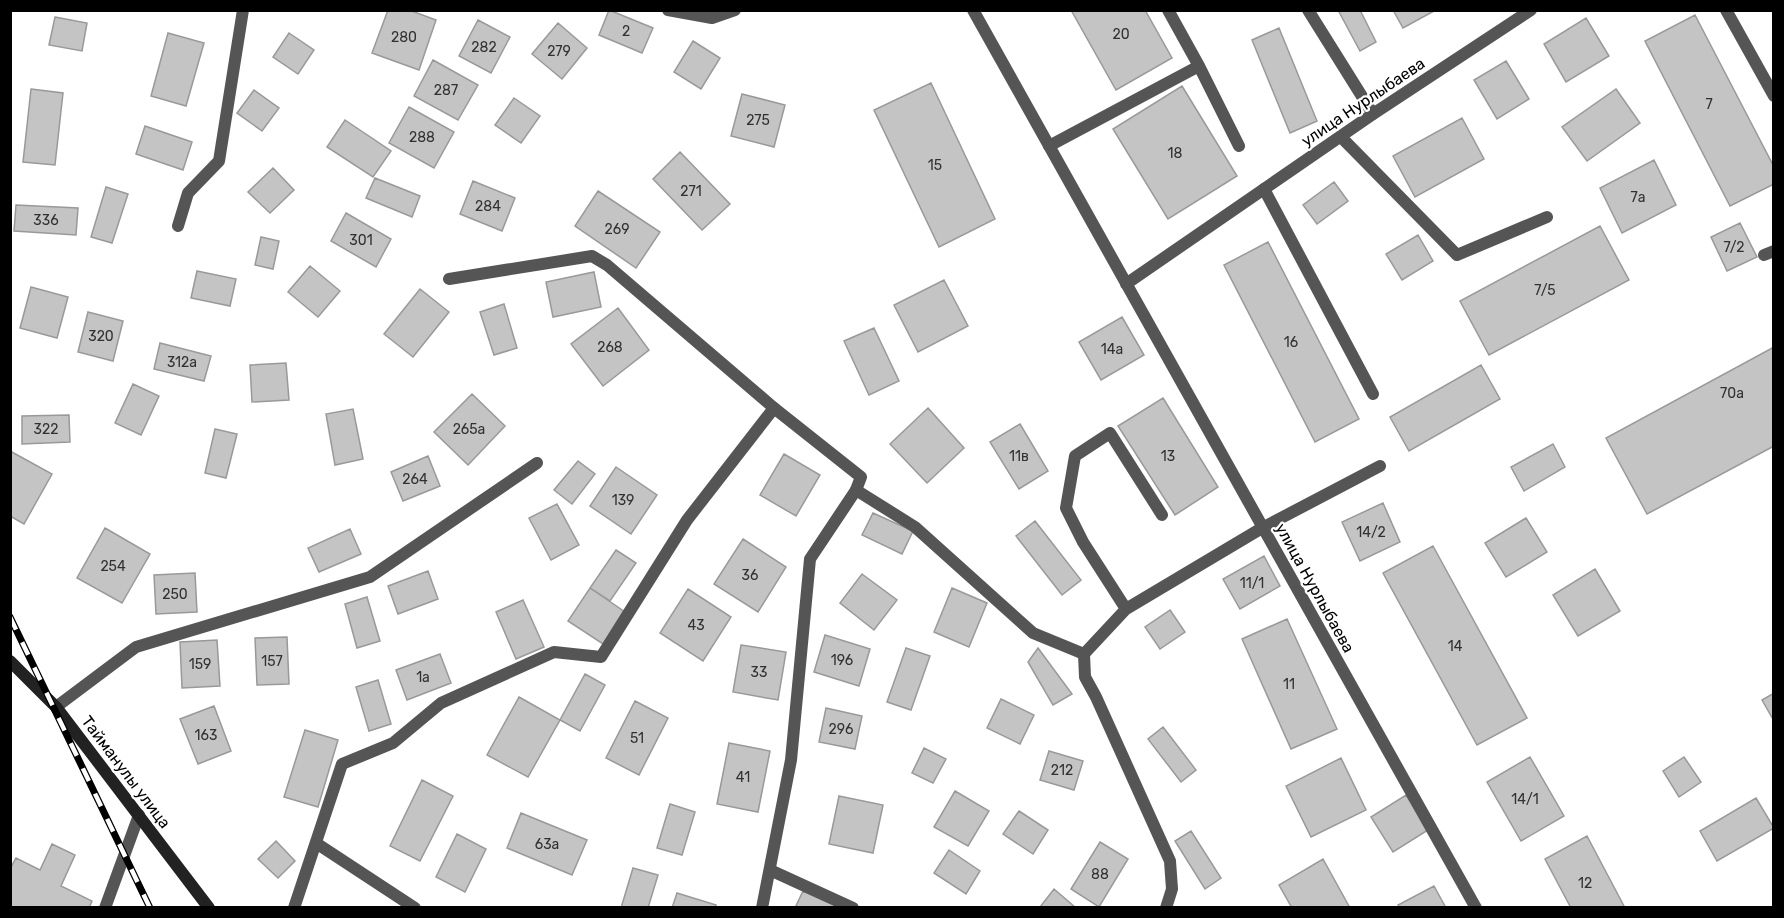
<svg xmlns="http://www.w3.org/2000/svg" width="1784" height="918" font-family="Rubik,sans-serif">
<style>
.building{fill:#c4c4c4;stroke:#999;stroke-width:1.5}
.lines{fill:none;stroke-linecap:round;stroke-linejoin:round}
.lane{stroke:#555;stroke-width:12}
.street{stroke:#555;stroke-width:12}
.secondary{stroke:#222;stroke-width:12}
.rail-casing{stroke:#000;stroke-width:7}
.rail{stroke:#fff;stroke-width:4.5;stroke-dasharray:14;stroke-linecap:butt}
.labels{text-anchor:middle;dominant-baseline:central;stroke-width:4.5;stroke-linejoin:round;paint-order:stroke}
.number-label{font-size:14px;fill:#313131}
.street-label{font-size:16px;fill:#000;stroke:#fff}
</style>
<rect width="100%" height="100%" fill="#fff"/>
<!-- building -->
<path class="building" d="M388,10H409L436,20L419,70L372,53Z
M609,10L653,28L642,53L599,35Z
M1071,10H1145L1172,58L1116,90Z
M1338,10H1360L1376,42L1360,51Z
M1393,10H1433L1434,11L1403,28Z
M1695,15L1774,167V184L1730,206L1645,41Z
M55,17L87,23L82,51L49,45Z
M1586,18L1609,56L1566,82L1544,44Z
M478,20L510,37L491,73L459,56Z
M558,23L587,48L562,79L532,54Z
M1279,28L1317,121L1290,133L1252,40Z
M168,33L204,43L186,106L151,96Z
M289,33L314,50L298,74L273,57Z
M693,41L720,58L701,89L674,72Z
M433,60L478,85L458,120L414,96Z
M1506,61L1529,99L1497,119L1474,80Z
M931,83L995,219L939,247L874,110Z
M1182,86L1237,176L1168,219L1113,129Z
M31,89L63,93L55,165L23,162Z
M1616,89L1640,123L1587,161L1562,127Z
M254,90L279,108L262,131L237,113Z
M742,94L785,105L774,147L731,136Z
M514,98L540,116L521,143L495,125Z
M409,107L454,132L434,168L389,143Z
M1462,118L1484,159L1415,197L1393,156Z
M345,120L391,151L373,177L327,147Z
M145,126L192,142L183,170L136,154Z
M680,152L730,204L702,230L653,179Z
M1654,160L1676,205L1622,233L1600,188Z
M273,168L294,190L270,213L248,192Z
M375,178L420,196L412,217L366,198Z
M473,181L515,198L502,231L460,214Z
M1334,182L1348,201L1317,224L1303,205Z
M106,187L128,194L112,243L91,237Z
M598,191L660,232L636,268L575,226Z
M16,205L78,208L76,235L14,231Z
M346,213L391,239L376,267L331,241Z
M1740,223L1757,257L1727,271L1711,237Z
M1600,226L1629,280L1489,355L1460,301Z
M1418,235L1433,261L1402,280L1386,254Z
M261,237L279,241L273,269L255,265Z
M1268,242L1359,419L1315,442L1224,265Z
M310,266L340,291L318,317L288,292Z
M197,271L236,279L230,306L191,298Z
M594,272L601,307L553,317L546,282Z
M944,280L968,326L918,352L894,305Z
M31,287L68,297L57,338L20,328Z
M420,289L449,312L413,357L384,334Z
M504,304L517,348L494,355L480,312Z
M618,308L649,350L603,386L571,344Z
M88,312L123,321L113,361L78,352Z
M1122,317L1144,355L1101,380L1079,342Z
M874,328L899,381L869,395L844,341Z
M160,343L211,356L204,381L154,369Z
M1774,347V446L1647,514L1606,438Z
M286,363L289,400L252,402L250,365Z
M1481,365L1500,399L1409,451L1390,417Z
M133,384L159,396L141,435L115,423Z
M472,394L505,426L468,465L434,432Z
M1163,398L1218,487L1175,515L1118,426Z
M928,408L964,448L927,483L890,444Z
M353,409L363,459L335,465L326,414Z
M69,415L70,442L22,444V416Z
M1020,424L1048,471L1019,489L990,442Z
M215,429L237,434L226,478L205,473Z
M1553,444L1565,467L1524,491L1511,467Z
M10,451L52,474L24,524L10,516Z
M784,454L820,475L796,516L760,495Z
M428,456L440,486L403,501L391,472Z
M578,461L595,474L572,504L554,490Z
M616,467L657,495L631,534L590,506Z
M1383,503L1400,542L1360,561L1342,522Z
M557,504L579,545L551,560L529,518Z
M873,513L913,531L902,554L862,535Z
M1526,518L1547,552L1506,577L1485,543Z
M1035,521L1081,580L1062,595L1016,536Z
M105,528L150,554L122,603L77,578Z
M350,529L361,554L319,572L308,548Z
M743,539L786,567L758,612L714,584Z
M1433,546L1527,718L1477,745L1383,573Z
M616,550L636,563L610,601L590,588Z
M1264,556L1280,586L1240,609L1223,579Z
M1595,569L1620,611L1578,636L1553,595Z
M428,571L438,599L398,614L388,586Z
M195,573L197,612L156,614L154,575Z
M862,574L897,600L874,630L840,603Z
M590,588L625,612L603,644L568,621Z
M952,588L987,603L969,647L934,632Z
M688,589L731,617L703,661L660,633Z
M367,597L380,641L357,648L345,604Z
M523,600L544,647L516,659L496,612Z
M1170,610L1185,632L1160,649L1145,627Z
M1287,619L1337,729L1291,749L1242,639Z
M825,635L870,649L859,686L814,672Z
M287,637L289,684L257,685L255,638Z
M217,640L220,686L182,688L180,642Z
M741,645L786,652L778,700L733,692Z
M906,648L930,656L911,710L887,702Z
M1038,648L1072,694L1053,705L1028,662Z
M440,654L451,683L407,700L396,670Z
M585,674L605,685L580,731L560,720Z
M378,680L391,724L369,731L356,687Z
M1774,693V721L1762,700Z
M519,697L560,720L528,777L487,755Z
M1001,699L1034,715L1020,744L987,728Z
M635,701L668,718L639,775L606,758Z
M214,706L231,751L198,764L180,719Z
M826,708L862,716L855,749L819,742Z
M1163,727L1196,770L1181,782L1148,739Z
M305,730L338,740L318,807L284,797Z
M729,743L770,751L758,812L717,804Z
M924,748L946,759L933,783L912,773Z
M1049,751L1083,761L1074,790L1040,780Z
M1530,757L1564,816L1521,841L1487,782Z
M1684,757L1701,782L1679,797L1663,771Z
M1341,758L1366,810L1311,837L1286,786Z
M422,780L453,796L420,861L390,846Z
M955,791L989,811L968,846L934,827Z
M1406,795L1428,830L1393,852L1371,817Z
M839,796L883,805L873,853L829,844Z
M1756,798L1774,828L1717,861L1700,831Z
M670,804L695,812L682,855L657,848Z
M1019,811L1048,830L1033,854L1003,834Z
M521,813L587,840L572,875L507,848Z
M1191,831L1221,878L1205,889L1175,841Z
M457,834L486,849L465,892L436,877Z
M1587,836L1625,908H1571L1545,859Z
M276,841L295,861L278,878L258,859Z
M1100,842L1128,859L1099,907L1071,889Z
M52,844L75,855L61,886L92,901L89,908H10V869L16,858L40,870Z
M949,850L980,871L966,894L934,873Z
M1323,859L1350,908H1292L1279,885Z
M633,868L658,875L648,908H621Z
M1434,886L1446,908H1400L1398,905Z
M1054,889L1076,908L1040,907Z
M803,891L841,908H795Z
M677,893L716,905L715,908H672Z"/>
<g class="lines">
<!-- lane -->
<path class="lane" d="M1168,10L1199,66L1239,146
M1308,10L1373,114
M1726,10L1774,96
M1341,137L1457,255L1547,217
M1049,146L1199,66
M1264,189L1373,394
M1126,609L1083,542L1066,508L1075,456L1110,433L1162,515
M316,843L415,908
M105,908L139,815
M294,908L342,764L393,743L441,703L554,652L601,657L687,520L774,408L861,477L856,490
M1166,908L1172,889L1170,861L1096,697L1085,677L1084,654L1126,609L1262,528L1380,466"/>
<!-- street -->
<path class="street" d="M668,10L712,18L735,10
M973,10L1476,908
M178,226L188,193L219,161L243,10
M1764,255L1774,251
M449,279L592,256L607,265L774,408
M1126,284L1373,114L1531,10
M56,707L136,647L370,577L537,463
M770,870L853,908
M762,908L791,760L810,559L856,490L915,527L1033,633L1084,654"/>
<!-- secondary -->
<path class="secondary" d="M10,661L56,707L209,908"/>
<defs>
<path id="rail" d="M10,617L150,908"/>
</defs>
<!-- rail casing -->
<use href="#rail" class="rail-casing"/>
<!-- rail -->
<use href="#rail" class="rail"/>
</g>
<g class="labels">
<!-- number labels -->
<g class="number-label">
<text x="626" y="31">2</text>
<text x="1121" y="34">20</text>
<text x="404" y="37">280</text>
<text x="484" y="47">282</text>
<text x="559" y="51">279</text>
<text x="446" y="90">287</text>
<text x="1709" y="104">7</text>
<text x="758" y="120">275</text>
<text x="422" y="137">288</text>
<text x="1175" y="153">18</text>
<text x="935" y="165">15</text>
<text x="691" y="191">271</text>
<text x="1638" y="197">7а</text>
<text x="488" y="206">284</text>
<text x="46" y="220">336</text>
<text x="617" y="229">269</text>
<text x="361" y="240">301</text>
<text x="1734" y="247">7/2</text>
<text x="1545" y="290">7/5</text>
<text x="101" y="336">320</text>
<text x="1291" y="342">16</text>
<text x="610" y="347">268</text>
<text x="1112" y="349">14а</text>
<text x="182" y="362">312а</text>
<text x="1732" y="393">70а</text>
<text x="46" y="429">322</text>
<text x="469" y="429">265а</text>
<text x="1019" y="456">11в</text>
<text x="1168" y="456">13</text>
<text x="415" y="479">264</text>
<text x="623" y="500">139</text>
<text x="1371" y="532">14/2</text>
<text x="113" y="566">254</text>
<text x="750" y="575">36</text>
<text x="1252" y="583">11/1</text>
<text x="175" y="594">250</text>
<text x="696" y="625">43</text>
<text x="1455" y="646">14</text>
<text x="842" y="660">196</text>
<text x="272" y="661">157</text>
<text x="200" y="664">159</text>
<text x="759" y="672">33</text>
<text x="423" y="677">1а</text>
<text x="1289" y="684">11</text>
<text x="841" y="729">296</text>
<text x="206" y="735">163</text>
<text x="637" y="738">51</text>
<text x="1062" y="770">212</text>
<text x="743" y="777">41</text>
<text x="1525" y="799">14/1</text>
<text x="547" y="844">63а</text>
<text x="1100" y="874">88</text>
<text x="1585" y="883">12</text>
</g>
<!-- street labels -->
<g class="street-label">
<text transform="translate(1363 102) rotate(-34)">улица Нурлыбаева</text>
<text transform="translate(1315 588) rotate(61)">улица Нурлыбаева</text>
<text transform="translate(126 772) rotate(53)">Тайманулы улица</text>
</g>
</g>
<!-- border -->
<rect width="1784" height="918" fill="none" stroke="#000000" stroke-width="24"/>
</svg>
